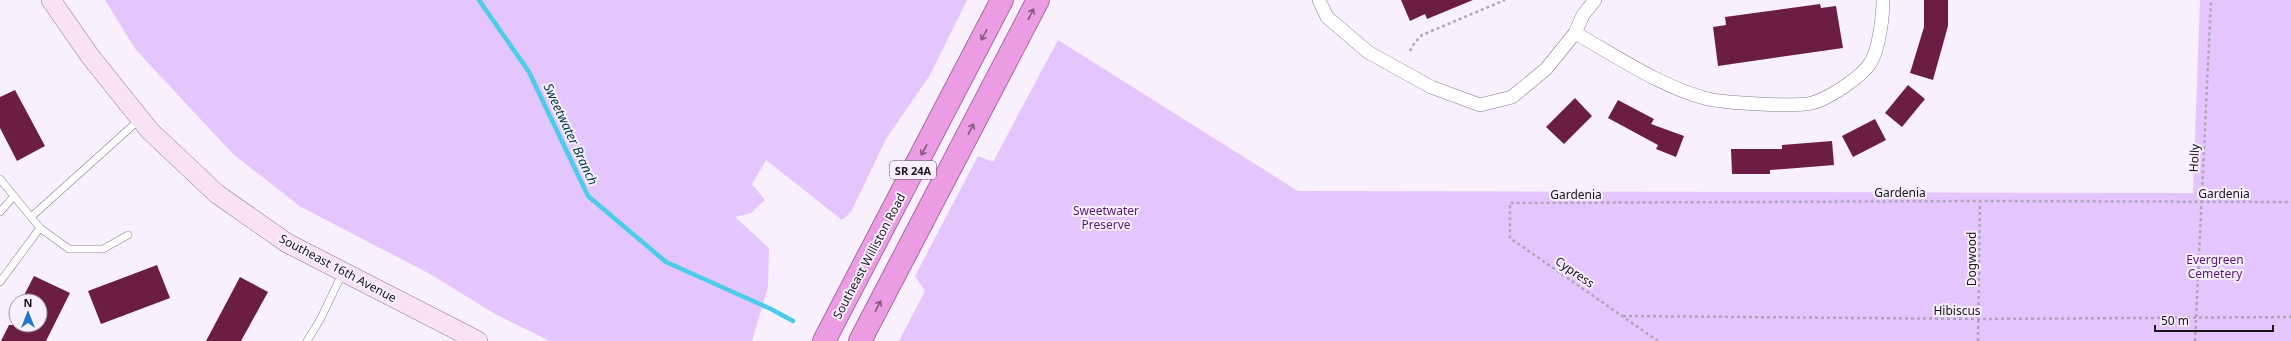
<svg xmlns="http://www.w3.org/2000/svg" width="2291" height="341" font-family="'Noto Sans',sans-serif">
<style>
.green{fill:#e5c5fe}
.lines{fill:none;stroke-linecap:round;stroke-linejoin:round}
.stream{stroke:#4bccea;stroke-width:4.5}
.building{fill:#6c1d45}
.lane-casing{stroke:#877c90;stroke-width:8}
.street-casing{stroke:#877c90;stroke-width:14}
.secondary-casing{stroke:#877c90;stroke-width:20}
.highway-casing{stroke:#a26c9c;stroke-width:24}
.path{stroke:#aea7b3;stroke-width:2.5;stroke-dasharray:3 3;stroke-linecap:butt}
.lane{stroke:#fff;stroke-width:7}
.street{stroke:#fff;stroke-width:13}
.secondary{stroke:#f9e1f6;stroke-width:19}
.highway{stroke:#ec9ce2;stroke-width:22}
.oneway{stroke:#82587e}
.labels{text-anchor:middle;dominant-baseline:central;stroke-width:4;stroke-linejoin:round;paint-order:stroke}
.shield{fill:#f8f0fe;stroke:#5b565f;stroke-width:1}
.shield-label{font-size:11px;font-weight:bold;fill:#18141b}
.street-label{font-size:12px;fill:#18141b;stroke:#f8f0fe}
.park-label{font-size:12px;fill:#531873;stroke:#f8f0fe}
.water-label{font-size:13px;font-style:italic;fill:#003c48;stroke:#f8f0fe}
</style>
<rect width="100%" height="100%" fill="#f8f0fe"/>
<!-- green -->
<path class="green" d="M105,0H967L930,75L886,139L851,212L842,220L766,160L752,184L765,200L751,213L735,217L769,248L768,287L752,341H550L495,314L430,274L301,207L234,155L136,50Z
M2200,0H2291V341H899L925,291L915,276L978,156L993,162L1058,40L1298,191L2193,193Z"/>
<g class="lines">
<!-- stream -->
<path class="stream" d="M479,0L529,72L588,196L666,262L771,309L793,321"/>
</g>
<!-- building -->
<path class="building" d="M1401,0H1473L1427,19L1425,14L1410,21Z
M1924,0H1948V26L1933,80L1910,73L1924,27Z
M1820,4L1821,8L1836,6L1843,48L1718,66L1713,27L1726,25L1725,17Z
M1908,85L1925,99L1902,127L1885,113Z
M15,90L45,146L17,161L0,128V97Z
M1575,98L1592,116L1564,144L1546,127Z
M1618,100L1654,119L1651,124L1684,136L1676,157L1656,149L1658,145L1608,118Z
M1875,119L1886,140L1853,157L1842,136Z
M1832,141L1834,165L1770,170V174H1732L1731,149H1782V145Z
M157,265L170,298L101,324L88,291Z
M34,276L70,293L46,341H1L9,325H40V301H21Z
M240,277L268,292L241,341H206Z"/>
<g class="lines">
<defs>
<path id="lane" d="M0,179L40,228L69,249H103L128,235
M0,212L14,196
M31,217L140,119
M0,282L40,228
M307,341L320,320L343,272"/>
<path id="street" d="M1319,0L1327,17L1368,52L1431,87L1480,105L1512,97L1546,69L1575,33L1583,15L1595,0
M1575,33C1618,57 1661,87 1708,99C1725,103 1795,107 1812,103C1828,99 1862,77 1871,62C1879,48 1883,17 1883,0"/>
<path id="secondary" d="M51,0L90,56L150,131L217,194L287,243L478,341"/>
<path id="highway" d="M824,341L1002,0
M860,341L1038,0"/>
</defs>
<!-- lane casing -->
<use href="#lane" class="lane-casing"/>
<!-- street casing -->
<use href="#street" class="street-casing"/>
<!-- secondary casing -->
<use href="#secondary" class="secondary-casing"/>
<!-- highway casing -->
<use href="#highway" class="highway-casing"/>
<!-- path -->
<path class="path" d="M1410,51L1415,42L1422,35L1505,0
M1623,316L1980,319L2291,317
M1658,341L1510,238V203L1980,201L2291,202
M1978,341L1980,201
M2195,341L2211,0"/>
<!-- lane -->
<use href="#lane" class="lane"/>
<!-- street -->
<use href="#street" class="street"/>
<!-- secondary -->
<use href="#secondary" class="secondary"/>
<!-- highway -->
<use href="#highway" class="highway"/>
</g>
<!-- one-way arrows -->
<defs><path id="oneway-shaft" d="M-6 0H5M1.5-3L5.5 0L1.5 3" fill="none" stroke-width="1.6" stroke-linecap="round" stroke-linejoin="round"/></defs>
<g class="oneway">
<use href="#oneway-shaft" transform="translate(1031 14) rotate(-63)"/>
<use href="#oneway-shaft" transform="translate(984 35) rotate(118)"/>
<use href="#oneway-shaft" transform="translate(971 129) rotate(-63)"/>
<use href="#oneway-shaft" transform="translate(924 150) rotate(118)"/>
<use href="#oneway-shaft" transform="translate(878 306) rotate(-63)"/>
</g>
<g class="labels">
<!-- shield labels -->
<rect class="shield" x="890" y="161" width="46" height="18" rx="3"/>
<g class="shield-label">
<text x="913" y="170">SR 24A</text>
</g>
<!-- street labels -->
<g class="street-label">
<text transform="translate(2194 158) rotate(-87)">Holly</text>
<text x="1900" y="192">Gardenia</text>
<text x="2224" y="193">Gardenia</text>
<text x="1576" y="194">Gardenia</text>
<text transform="translate(869 256) rotate(-62)">Southeast Williston Road</text>
<text transform="translate(1971 259) rotate(-90)">Dogwood</text>
<text transform="translate(338 268) rotate(28)">Southeast 16th Avenue</text>
<text transform="translate(1575 272) rotate(35)">Cypress</text>
<text x="1957" y="310">Hibiscus</text>
</g>
<!-- park labels -->
<g class="park-label">
<text x="1106" y="210">Sweetwater<tspan x="1106" dy="14">Preserve</tspan></text>
<text x="2215" y="259">Evergreen<tspan x="2215" dy="14">Cemetery</tspan></text>
</g>
<!-- water labels -->
<g class="water-label">
<text transform="translate(571 134) rotate(65)">Sweetwater Branch</text>
</g>
</g>
<!-- north arrow -->
<g transform="translate(28 313)"><circle r="19" fill="#f8f0fe" stroke="#9e98a3"/>
<path d="M0-3L7 15L0 10L-7 15Z" fill="#1f7bc8"/>
<text y="-6" font-size="11" font-weight="bold" text-anchor="middle" fill="#18141b">N</text>
</g>
<!-- scale -->
<path d="M2155 325v6h118v-6" fill="none" stroke="#18141b" stroke-width="2"/>
<text x="2161" y="325" font-size="12" fill="#18141b" stroke="#f8f0fe" stroke-width="3" paint-order="stroke">50 m</text>
</svg>
